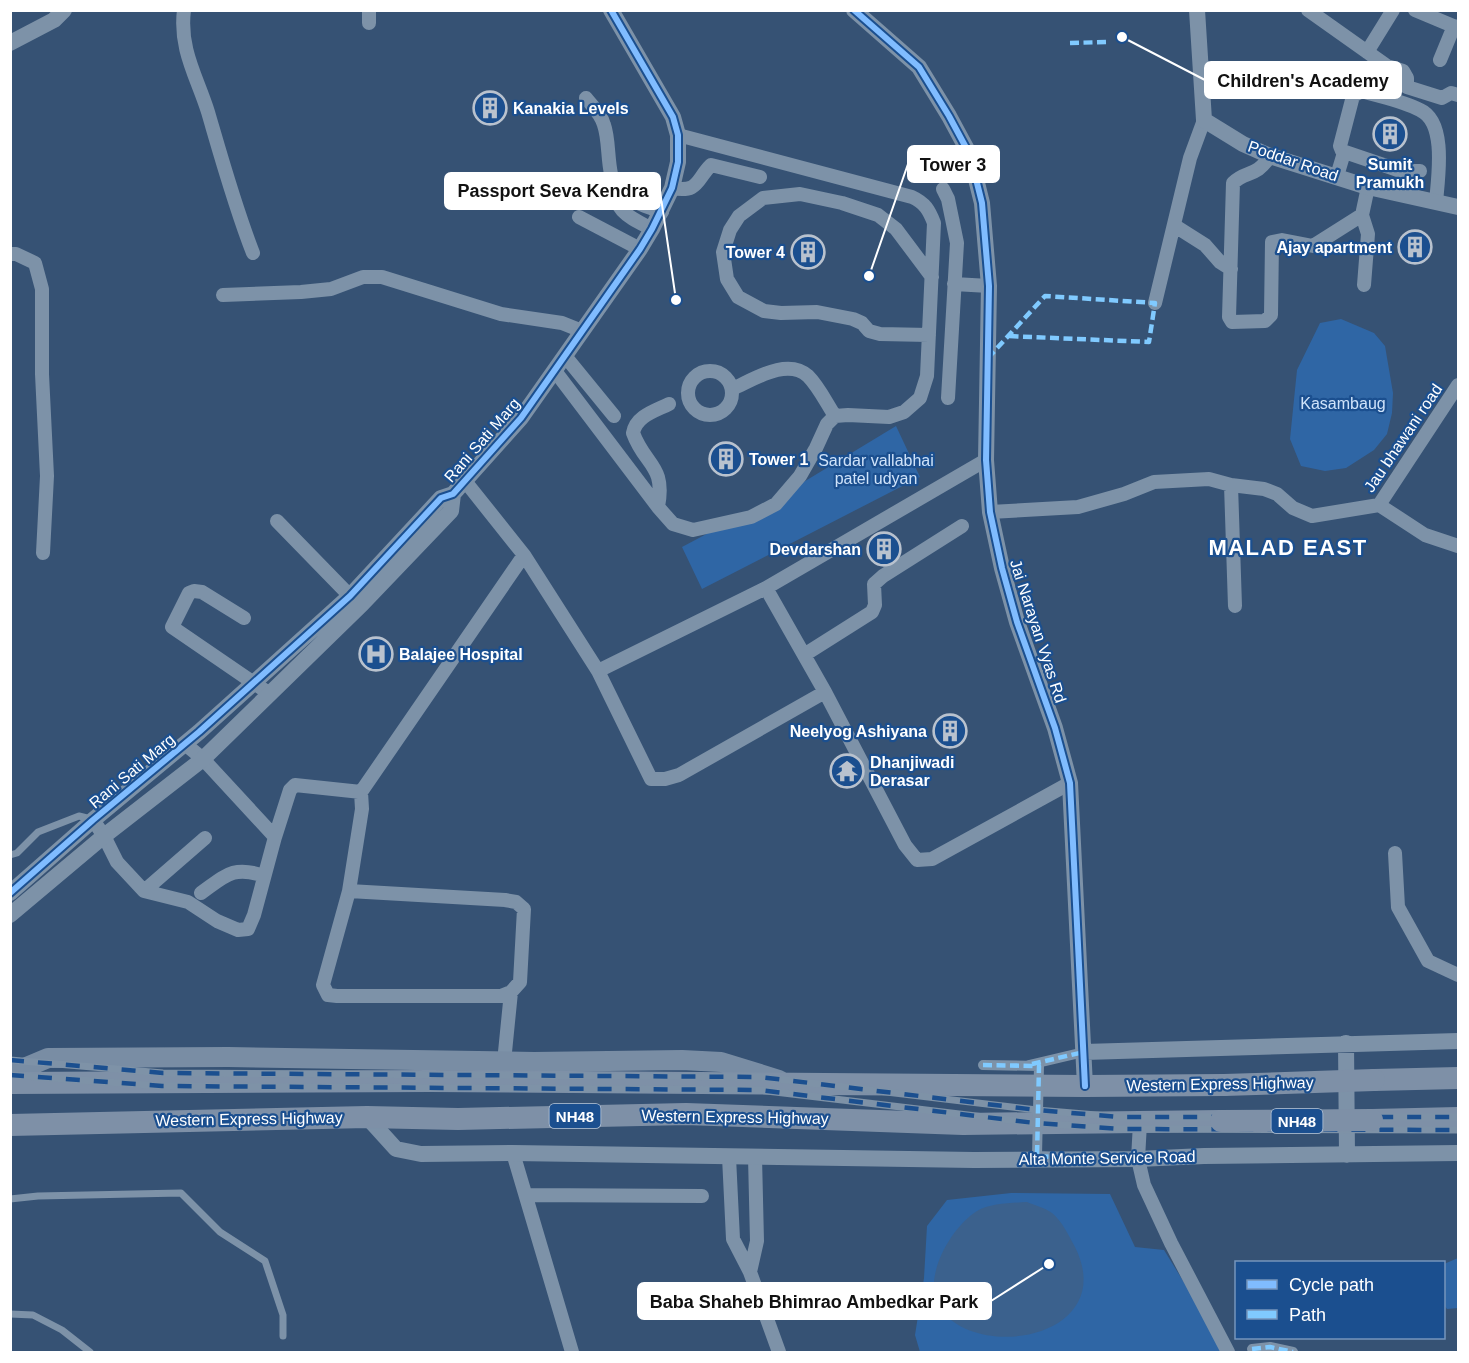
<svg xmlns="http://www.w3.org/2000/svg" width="1469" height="1363" font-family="Helvetica,sans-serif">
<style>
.green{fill:#2f66a5}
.water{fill:#3b618d}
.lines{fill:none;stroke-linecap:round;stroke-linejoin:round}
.service{stroke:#7d92a8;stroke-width:7}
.pedestrian{stroke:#7d92a8;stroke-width:10}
.minor{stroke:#7d92a8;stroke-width:14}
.tertiary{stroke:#7d92a8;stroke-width:16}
.secondary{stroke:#798da4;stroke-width:20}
.trunk{stroke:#7e90a7;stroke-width:22}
.rail-casing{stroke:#7e92a7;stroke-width:7}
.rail{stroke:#1b4f8f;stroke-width:4.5;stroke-dasharray:14;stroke-linecap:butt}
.path-bridge{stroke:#7d92a8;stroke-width:3;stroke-dasharray:3 4.5;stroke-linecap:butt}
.pedestrian-bridge{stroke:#7d92a8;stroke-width:10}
.trunk-bridge{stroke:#7e90a7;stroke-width:22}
.quiet{stroke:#80caff;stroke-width:4.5;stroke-dasharray:9 4.5;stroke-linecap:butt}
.cycleway-casing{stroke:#1b4f8f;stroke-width:10}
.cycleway{stroke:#80bcff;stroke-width:6}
.labels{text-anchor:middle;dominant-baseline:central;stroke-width:4.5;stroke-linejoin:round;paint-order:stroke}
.shield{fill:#1b4f8f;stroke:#bbcadd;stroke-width:1.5}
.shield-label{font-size:15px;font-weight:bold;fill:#fff}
.poi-label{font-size:16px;font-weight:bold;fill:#fff;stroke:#1b4f8f;text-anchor:start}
.street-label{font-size:16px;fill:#fff;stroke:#1b4f8f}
.park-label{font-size:16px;fill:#cfe3fa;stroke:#1b4f8f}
.district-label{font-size:22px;font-weight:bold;letter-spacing:1.5px;fill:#fff;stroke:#1b4f8f}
.leader{fill:none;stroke:#fff;stroke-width:2}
.callout-dot{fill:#fff;stroke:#1b4f8f;stroke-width:2}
.callout{fill:#fff;stroke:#fff;stroke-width:2}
.callout-label{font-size:18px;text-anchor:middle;font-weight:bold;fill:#111}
</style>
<rect width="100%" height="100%" fill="#365274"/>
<!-- green -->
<path class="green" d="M1341,319L1374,333L1385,346L1393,393L1392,413L1387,434L1374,450L1346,468L1325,471L1301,466L1290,439L1297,370L1320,323Z
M896,426L920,477L702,589L682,547L797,486Z
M1011,1193L1110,1194L1135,1247L1164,1250L1227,1352H920L915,1335L924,1278L927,1226L947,1200Z
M1458,1258V1308L1447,1309L1444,1305V1264Z"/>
<!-- water -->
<path class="water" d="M1027,1202C1034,1205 1045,1208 1052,1213C1062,1221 1069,1236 1075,1247C1119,1335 982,1363 941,1310C939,1306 936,1301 935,1297C928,1268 953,1226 977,1211C990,1203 1012,1203 1027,1202Z"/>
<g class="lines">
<!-- service -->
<path class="service" d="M10,855L17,853L38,832L79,816L91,819
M10,1199L38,1196L181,1193L220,1232L265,1261L283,1315V1336
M10,1314L33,1315L62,1330L90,1352"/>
<!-- pedestrian -->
<path class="pedestrian" d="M1029,1065L1084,1052
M1252,1349L1270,1347L1293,1352"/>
<!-- minor -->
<path class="minor" d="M184,10C179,49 197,77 208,112C222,160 235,207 253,253
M369,10V23
M1308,10L1387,66L1403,71L1407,78V87L1442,98L1451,93L1458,95
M1415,10L1458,28
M1367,52L1393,10
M1440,60L1454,26
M586,98C593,107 601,114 604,125C611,144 605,178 620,192C631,202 648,207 662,212
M1270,156C1256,178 1246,170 1233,183L1229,317L1232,322L1265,321L1271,315L1272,242L1282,240L1313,246L1362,215L1368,187
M1420,171H1401L1342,151L1340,146L1353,96L1362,91C1381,97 1402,101 1420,110C1447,122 1438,178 1436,202
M1337,176L1343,156
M612,182C615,212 627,216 652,229
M672,188C699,193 696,180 711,165L760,177
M943,189L948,199L957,243L948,398
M1362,215L1368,234L1364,285
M579,217L640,249
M1175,226L1205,245L1220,262L1231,269
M10,254H16L35,263L42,289V374L47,476L43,553
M954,284L989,286
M223,295L301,292L331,289L363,277H382L501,314L562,323L582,331
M1155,303L1190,158L1204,120
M929,335L880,334L869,331L862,323L853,319L817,312L781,313L764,311L738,297L727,279L723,252L730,230L739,216L763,198L800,194L842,203L878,215L896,229L932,277
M565,356L614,416
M688 393a22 22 0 1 1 44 0a22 22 0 1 1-44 0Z
M555,371L658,507L673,524L693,530L751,517L776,504L800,476L816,448L827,424L835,416L848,415L889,417L904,412L920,398L927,376L934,223C929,210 925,203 912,197L678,135
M732,389C753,380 787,357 808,376C819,387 827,404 835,416
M465,481L524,555L598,671L651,779H665L679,775L825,692
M1231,485L1235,606
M1379,505L1425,535L1458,546
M658,507C666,465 645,466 633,433C636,416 655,411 669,404
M990,512L1078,507L1124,494L1154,482L1209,479L1231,485L1264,489L1277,494L1293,508L1312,516L1379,505L1458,385
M277,521L350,596L359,602
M766,588L825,692L905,845L917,860L932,859L1070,783
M244,618L202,592L194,591L189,593L172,627L270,694
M804,655L872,612L875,605L874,584L883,576L962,526
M598,671L766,588L986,460
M361,792L524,555
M93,820L104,836L117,862L144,891L188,902L217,921L238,930L248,929L254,915L275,837L203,759L185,744
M275,837L290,790L295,785L361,792L362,809L349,891L505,900L516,902L524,909L520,982L511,992L501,996H337L328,995L323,985L349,891
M1395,853L1398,907L1428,961L1458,975
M144,891L205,838
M201,893C225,876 233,865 264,876
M504,1062L511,992
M1140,1123L1138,1159L1144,1185L1171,1243L1228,1352
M513,1153L572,1352
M729,1157L733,1239L750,1272L779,1352
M526,1195L702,1196
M750,1272L757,1241L755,1157"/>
<!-- tertiary -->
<path class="tertiary" d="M854,10L919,67L949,116L970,155L982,203L989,286L986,460L990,512L1002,568L1017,622L1055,728L1070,783L1085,1086
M1197,10L1204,120L1243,144L1270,156L1368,187L1458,207
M10,43L54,20L64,10
M10,893L93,820L199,732L350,596L441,498L453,494L521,418L640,249L652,229L672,188L678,162V135L673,117L611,10
M10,915L104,836L203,759L362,604L451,511L453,494
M1346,1043L1347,1155
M1084,1052L1458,1041
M367,1117L396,1149L421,1154L513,1153L974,1160L1138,1159L1204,1156L1458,1153"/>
<!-- secondary -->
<path class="secondary" d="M10,1074L48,1058L228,1057L534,1062L682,1060L721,1062L779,1080"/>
<!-- trunk -->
<path class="trunk" d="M1374,1080L1458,1078
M10,1083L430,1081L1085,1086L1224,1085
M1372,1120L1458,1118
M10,1125L367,1117L458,1119L686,1114L963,1124L1221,1121"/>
<defs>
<path id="rail" d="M10,1060L163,1073L760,1077L1037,1110L1120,1117H1458
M10,1075L162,1086L759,1090L1035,1123L1119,1129L1458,1130"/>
</defs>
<!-- rail casing -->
<use href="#rail" class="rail-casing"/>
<!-- rail -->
<use href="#rail" class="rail"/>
<!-- path-bridge -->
<path class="path-bridge" d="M1458,1149V1160"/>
<!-- pedestrian-bridge -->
<path class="pedestrian-bridge" d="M983,1065L1039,1066L1037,1156L1081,1159"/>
<!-- trunk-bridge -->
<path class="trunk-bridge" d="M1224,1085L1374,1080
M1221,1121L1372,1120"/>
<!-- quiet -->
<path class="quiet" d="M1070,43L1106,42
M988,358L1045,296L1155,303L1149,342L1007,336
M1032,1064L1084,1052
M983,1065L1039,1066L1037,1156L1081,1159
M1252,1349L1270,1347L1293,1352"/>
<defs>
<path id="cycleway" d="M854,10L919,67L949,116L970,155L982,203L989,286L986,460L990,512L1002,568L1017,622L1055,728L1070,783L1085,1086
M10,893L93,820L199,732L350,596L441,498L453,494L521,418L640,249L652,229L672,188L678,162V135L673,117L611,10"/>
</defs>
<!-- cycleway casing -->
<use href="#cycleway" class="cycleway-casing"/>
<!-- cycleway -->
<use href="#cycleway" class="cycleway"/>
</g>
<!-- icons -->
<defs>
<symbol id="building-ring" viewBox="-11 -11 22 22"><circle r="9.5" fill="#1b4f8f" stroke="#b9c2ce" stroke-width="1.5"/><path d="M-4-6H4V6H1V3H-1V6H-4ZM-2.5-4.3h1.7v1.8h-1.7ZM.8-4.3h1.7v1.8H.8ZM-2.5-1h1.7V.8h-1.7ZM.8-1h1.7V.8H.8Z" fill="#b9c2ce"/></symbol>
<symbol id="hospital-ring" viewBox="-11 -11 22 22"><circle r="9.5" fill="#1b4f8f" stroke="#b9c2ce" stroke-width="1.5"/><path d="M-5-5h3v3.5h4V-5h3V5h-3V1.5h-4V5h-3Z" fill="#b9c2ce"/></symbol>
<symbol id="temple-ring" viewBox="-11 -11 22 22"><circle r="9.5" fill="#1b4f8f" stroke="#b9c2ce" stroke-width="1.5"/><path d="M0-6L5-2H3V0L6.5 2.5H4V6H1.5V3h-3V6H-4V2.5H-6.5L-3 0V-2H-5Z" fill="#b9c2ce"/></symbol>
</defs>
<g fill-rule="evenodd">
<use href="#building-ring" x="471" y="89" width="38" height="38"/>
<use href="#building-ring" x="1371" y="115" width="38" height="38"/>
<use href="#building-ring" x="1396" y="228" width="38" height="38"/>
<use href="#building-ring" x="789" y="233" width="38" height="38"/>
<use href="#building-ring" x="707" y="440" width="38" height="38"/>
<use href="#building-ring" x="865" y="530" width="38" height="38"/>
<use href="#hospital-ring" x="357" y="635" width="38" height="38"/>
<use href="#building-ring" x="931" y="712" width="38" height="38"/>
<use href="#temple-ring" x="828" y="752" width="38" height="38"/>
</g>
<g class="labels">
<!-- shield labels -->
<g class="shield">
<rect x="549.5" y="1104" width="51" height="24" rx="4.5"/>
<rect x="1271.5" y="1109" width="51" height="24" rx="4.5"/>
</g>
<g class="shield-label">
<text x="575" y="1116">NH48</text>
<text x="1297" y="1121">NH48</text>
</g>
<!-- poi labels -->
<g class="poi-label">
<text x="513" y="108">Kanakia Levels</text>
<text x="1390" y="164" text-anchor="middle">Sumit<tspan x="1390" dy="18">Pramukh</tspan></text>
<text x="1392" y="247" text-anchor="end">Ajay apartment</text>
<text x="785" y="252" text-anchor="end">Tower 4</text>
<text x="749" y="459">Tower 1</text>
<text x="861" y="549" text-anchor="end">Devdarshan</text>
<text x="399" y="654">Balajee Hospital</text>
<text x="927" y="731" text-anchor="end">Neelyog Ashiyana</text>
<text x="870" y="762">Dhanjiwadi<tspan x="870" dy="18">Derasar</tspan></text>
</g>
<!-- street labels -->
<g class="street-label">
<text transform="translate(1293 161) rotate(19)">Poddar Road</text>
<text transform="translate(1403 438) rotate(-56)">Jau bhawani road</text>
<text transform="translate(482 440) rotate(-49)">Rani Sati Marg</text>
<text transform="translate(1038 631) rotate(72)">Jai Narayan Vyas Rd</text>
<text transform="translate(132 771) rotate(-40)">Rani Sati Marg</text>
<text transform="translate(1220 1084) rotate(-1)">Western Express Highway</text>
<text transform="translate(735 1117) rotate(1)">Western Express Highway</text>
<text transform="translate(249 1119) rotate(-1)">Western Express Highway</text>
<text transform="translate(1107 1158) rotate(-1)">Alta Monte Service Road</text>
</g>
<!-- park labels -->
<g class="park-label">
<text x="1343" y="403">Kasambaug</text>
<text x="876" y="460">Sardar vallabhai<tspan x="876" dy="18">patel udyan</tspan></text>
</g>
<!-- district labels -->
<g class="district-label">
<text x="1288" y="547">MALAD EAST</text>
</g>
</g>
<!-- callouts -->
<path class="leader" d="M1122 37L1205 80M869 276L908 164M676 300L660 191M1049 1264L991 1301"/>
<g class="callout-dot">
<circle cx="1122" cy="37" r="6"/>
<circle cx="869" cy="276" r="6"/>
<circle cx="676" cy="300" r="6"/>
<circle cx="1049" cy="1264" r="6"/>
</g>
<g class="callout">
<rect x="1205" y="62" width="196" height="36" rx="6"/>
<rect x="908" y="146" width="91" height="36" rx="6"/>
<rect x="445" y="173" width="215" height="36" rx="6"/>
<rect x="638" y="1283" width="353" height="36" rx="6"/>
</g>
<g class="callout-label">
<text x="1303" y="87">Children's Academy</text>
<text x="953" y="171">Tower 3</text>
<text x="553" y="197">Passport Seva Kendra</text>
<text x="814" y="1308">Baba Shaheb Bhimrao Ambedkar Park</text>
</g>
<!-- border -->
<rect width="1469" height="1363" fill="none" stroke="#ffffff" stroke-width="24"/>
<!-- legend -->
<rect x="1235" y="1261" width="210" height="78" fill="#1b4f8f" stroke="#7695bc" stroke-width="1.5"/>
<rect x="1247" y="1280" width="30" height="9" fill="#80bcff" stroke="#7695bc" stroke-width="1.5"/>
<text x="1289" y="1291" font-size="18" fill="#ffffff">Cycle path</text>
<rect x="1247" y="1310" width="30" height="9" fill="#80caff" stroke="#7695bc" stroke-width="1.5"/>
<text x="1289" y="1321" font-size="18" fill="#ffffff">Path</text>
</svg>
